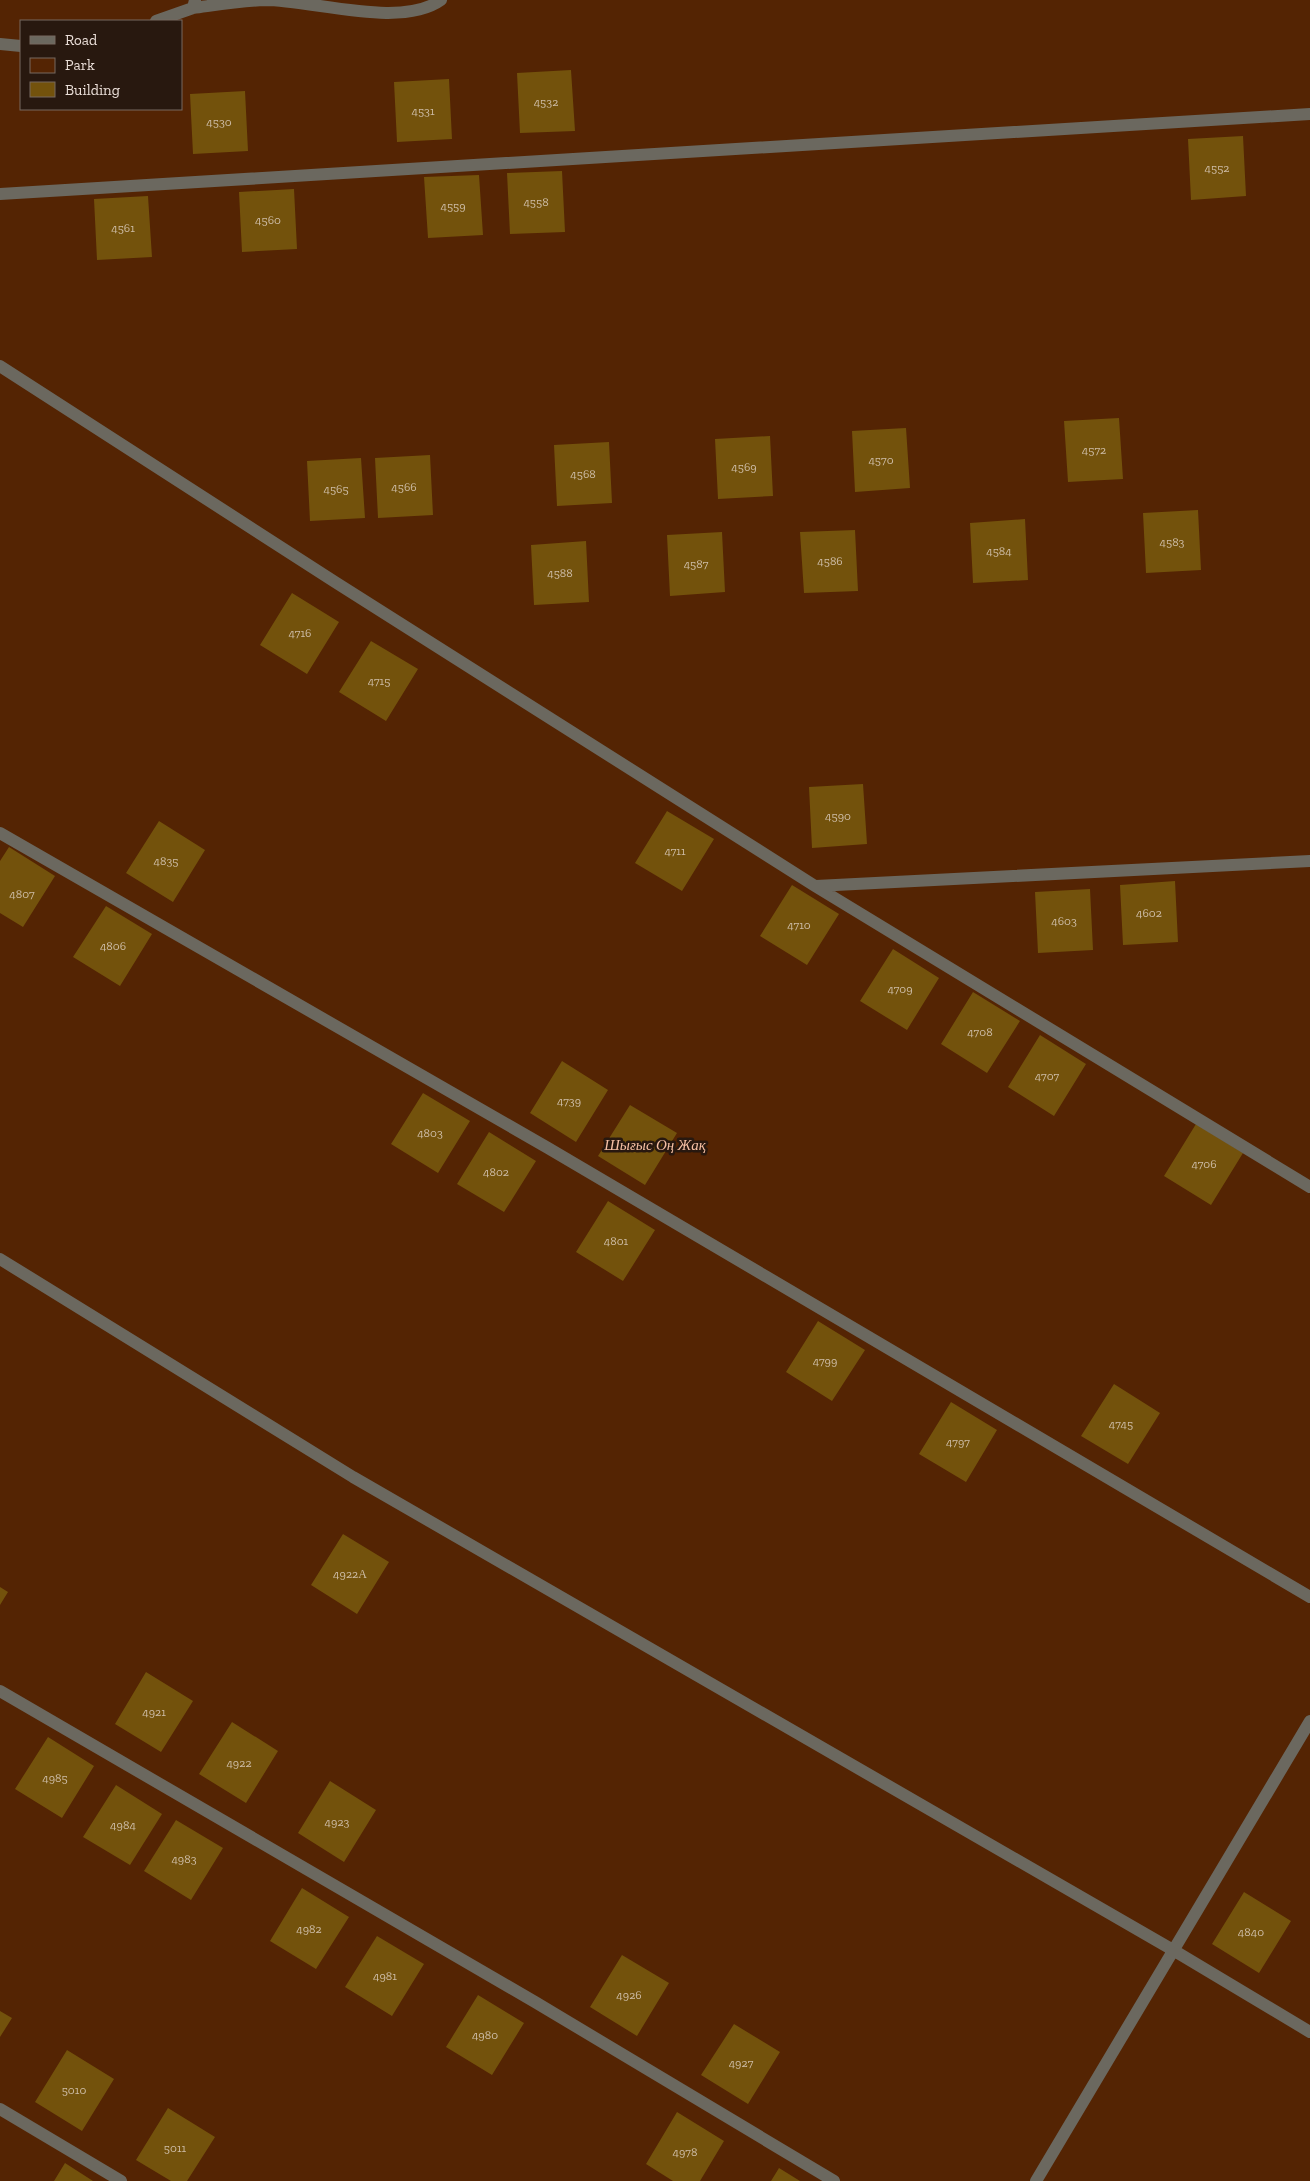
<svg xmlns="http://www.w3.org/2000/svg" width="1310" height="2181" font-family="'Zilla Slab',serif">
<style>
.green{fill:#542403;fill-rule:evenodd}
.building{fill:#73520c}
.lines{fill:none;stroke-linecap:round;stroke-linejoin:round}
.minor{stroke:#6b685f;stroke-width:12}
.labels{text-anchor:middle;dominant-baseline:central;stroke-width:5;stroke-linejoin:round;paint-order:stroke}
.number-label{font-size:12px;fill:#cdbca6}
.park-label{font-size:15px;font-style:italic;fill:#f6c0a4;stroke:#28180f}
</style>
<rect width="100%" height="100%" fill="#322118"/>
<!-- green -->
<path class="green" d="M0,0H1310V2181H0ZM21,21H181V109H21Z"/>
<!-- building -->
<path class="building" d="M571,70L575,131L520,133L517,73Z
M449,79L452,139L397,142L394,82Z
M245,91L248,151L193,154L190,94Z
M1243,136L1246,196L1191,200L1188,139Z
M562,171L565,232L510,234L507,173Z
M479,175L483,235L428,238L424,177Z
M294,189L297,249L242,252L239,192Z
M148,196L152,257L97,260L94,199Z
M1119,418L1123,479L1068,482L1064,421Z
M906,428L910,488L855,492L852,431Z
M770,436L773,496L718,499L715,439Z
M609,442L612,503L557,506L554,445Z
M430,455L433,515L378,518L375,458Z
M361,458L365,518L310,521L307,461Z
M1198,510L1201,570L1146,573L1143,513Z
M1025,519L1028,580L973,583L970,523Z
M855,530L858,591L804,593L800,532Z
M722,532L725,592L670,596L667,535Z
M586,541L589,602L534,605L531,545Z
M292,593L339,622L307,674L260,645Z
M371,641L418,669L386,721L339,692Z
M863,784L867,844L812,848L809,787Z
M667,811L714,839L682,891L635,863Z
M159,821L205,850L173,902L126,873Z
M9,847L55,876L23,927L0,913V861Z
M1175,881L1178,942L1123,945L1120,885Z
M792,885L839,914L807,965L760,936Z
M1090,889L1093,950L1038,953L1035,892Z
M106,906L152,934L120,986L73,957Z
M893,949L939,978L907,1030L860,1001Z
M973,992L1020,1021L987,1073L941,1044Z
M1040,1035L1086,1064L1054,1116L1008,1087Z
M562,1061L608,1090L576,1142L530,1113Z
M423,1093L470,1121L438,1173L391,1144Z
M630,1105L677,1133L645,1185L598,1156Z
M1196,1124L1243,1153L1211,1205L1164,1176Z
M489,1132L536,1161L504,1212L457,1184Z
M608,1201L655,1230L623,1281L576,1252Z
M818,1321L865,1350L832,1401L786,1372Z
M1114,1384L1160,1413L1128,1464L1081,1436Z
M951,1402L997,1430L966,1482L919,1454Z
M343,1534L389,1562L357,1614L311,1585Z
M0,1587L8,1592L0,1605Z
M146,1672L193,1701L161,1752L115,1724Z
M232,1722L278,1751L246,1803L199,1774Z
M48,1737L94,1766L62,1818L15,1789Z
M330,1781L376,1810L344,1862L298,1833Z
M116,1785L162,1814L130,1865L83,1837Z
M176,1820L223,1848L191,1900L144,1871Z
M302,1888L349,1917L316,1969L270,1941Z
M1244,1892L1291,1921L1259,1973L1212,1944Z
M377,1936L424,1964L392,2016L345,1987Z
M622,1955L669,1983L637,2036L590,2007Z
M478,1995L524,2023L492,2075L446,2047Z
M0,2011L12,2018L0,2037Z
M734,2024L780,2052L748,2104L701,2075Z
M67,2050L114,2079L82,2131L35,2102Z
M168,2108L215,2137L187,2181H171L136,2160Z
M677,2112L724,2141L700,2181H673L646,2164Z
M65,2163L93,2181H54Z
M779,2168L800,2181H771Z"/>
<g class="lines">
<!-- minor -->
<path class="minor" d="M195,0L193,8C216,5 241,1 265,0C313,0 401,29 441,0
M156,21L193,8
M0,44L21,46
M0,194L1310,114
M0,366L335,582L815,886L1310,1187
M0,833L548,1148L1310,1597
M816,886L1310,861
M0,1259L353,1477L1173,1950L1310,2032
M0,1691L535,2002L834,2181
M0,2109L121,2181
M1036,2181L1310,1721"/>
</g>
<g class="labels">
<!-- number labels -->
<g class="number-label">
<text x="546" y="102">4532</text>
<text x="423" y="111">4531</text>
<text x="219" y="122">4530</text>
<text x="1217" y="168">4552</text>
<text x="536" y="202">4558</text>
<text x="453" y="206">4559</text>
<text x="268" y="220">4560</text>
<text x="123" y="228">4561</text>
<text x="1094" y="450">4572</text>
<text x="881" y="460">4570</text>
<text x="744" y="467">4569</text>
<text x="583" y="474">4568</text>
<text x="404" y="487">4566</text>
<text x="336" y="489">4565</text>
<text x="1172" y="542">4583</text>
<text x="999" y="551">4584</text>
<text x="830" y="561">4586</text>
<text x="696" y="564">4587</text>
<text x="560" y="573">4588</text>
<text x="300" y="633">4716</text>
<text x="379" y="681">4715</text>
<text x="838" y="816">4590</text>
<text x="675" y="851">4711</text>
<text x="166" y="861">4835</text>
<text x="22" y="894">4807</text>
<text x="1149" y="913">4602</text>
<text x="1064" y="921">4603</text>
<text x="799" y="925">4710</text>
<text x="113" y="946">4806</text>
<text x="900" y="989">4709</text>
<text x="980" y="1032">4708</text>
<text x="1047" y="1076">4707</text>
<text x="569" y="1101">4739</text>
<text x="430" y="1133">4803</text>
<text x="1204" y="1164">4706</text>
<text x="496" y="1172">4802</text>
<text x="616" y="1241">4801</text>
<text x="825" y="1361">4799</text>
<text x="1121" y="1424">4745</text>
<text x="958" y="1442">4797</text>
<text x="350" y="1574">4922А</text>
<text x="154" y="1712">4921</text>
<text x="239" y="1763">4922</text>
<text x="55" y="1778">4985</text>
<text x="337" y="1822">4923</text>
<text x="123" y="1825">4984</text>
<text x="184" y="1859">4983</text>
<text x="309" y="1929">4982</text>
<text x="1251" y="1932">4840</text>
<text x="385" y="1976">4981</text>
<text x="629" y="1995">4926</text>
<text x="485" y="2035">4980</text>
<text x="741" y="2063">4927</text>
<text x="74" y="2090">5010</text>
<text x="175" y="2148">5011</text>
<text x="685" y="2152">4978</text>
</g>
<!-- park labels -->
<g class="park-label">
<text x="655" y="1145">Шығыс Оң Жақ</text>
</g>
</g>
<!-- legend -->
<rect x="20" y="20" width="162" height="90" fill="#28180f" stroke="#766860"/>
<rect x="30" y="36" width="25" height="8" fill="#6b685f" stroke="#766860"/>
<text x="65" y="45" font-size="15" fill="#ebdfd9">Road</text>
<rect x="30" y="58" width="25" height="15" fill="#542403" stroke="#766860"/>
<text x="65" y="70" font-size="15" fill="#ebdfd9">Park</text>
<rect x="30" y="82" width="25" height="15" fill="#73520c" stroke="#766860"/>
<text x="65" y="95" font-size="15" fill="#ebdfd9">Building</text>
</svg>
